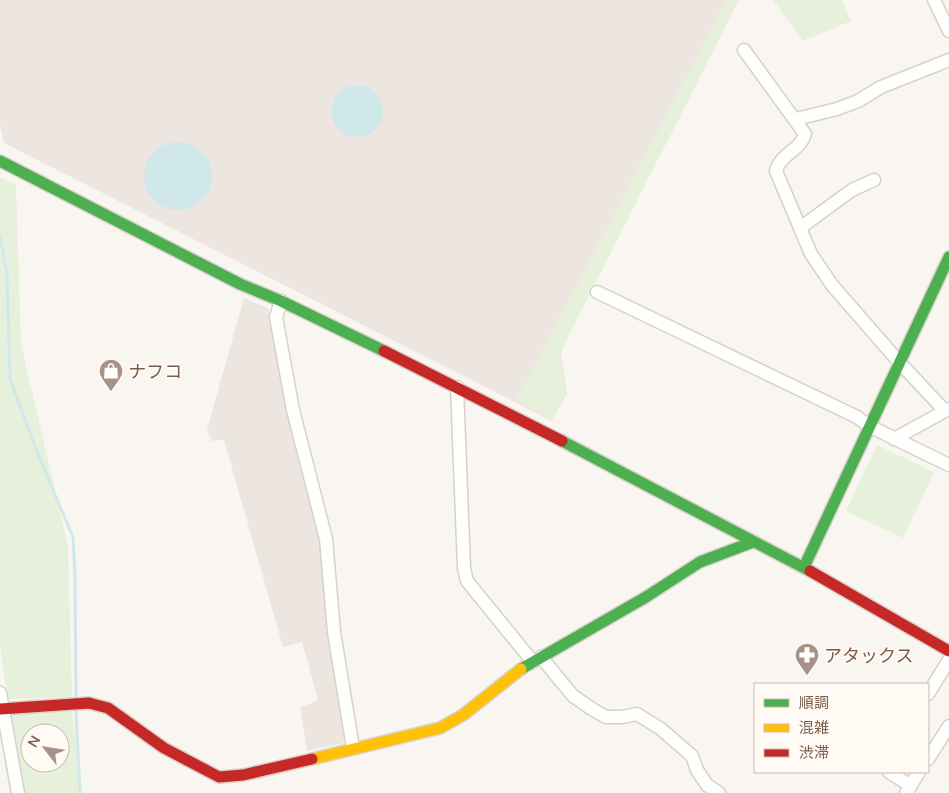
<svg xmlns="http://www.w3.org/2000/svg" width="949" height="793" font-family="Mulish,'Noto Sans JP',sans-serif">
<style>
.industrial{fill:#ede5e0}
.green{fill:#e7f0db;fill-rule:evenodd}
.water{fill:#d0e8ea}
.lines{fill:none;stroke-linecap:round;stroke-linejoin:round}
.stream{stroke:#d0e8ea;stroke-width:3}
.street-casing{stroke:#d7d1cb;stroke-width:15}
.fast-casing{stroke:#d9d2cb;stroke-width:14}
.slow-casing{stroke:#d9d2cb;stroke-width:14}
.jam-casing{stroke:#d9d2cb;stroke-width:14}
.street{stroke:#fefefd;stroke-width:12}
.fast{stroke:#4caf50;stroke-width:11}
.slow{stroke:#ffc107;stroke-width:11}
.jam{stroke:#c62828;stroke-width:11}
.labels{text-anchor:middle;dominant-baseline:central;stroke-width:4;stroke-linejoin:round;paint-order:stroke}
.poi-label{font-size:18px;fill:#7a5c4d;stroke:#fffaf3;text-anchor:start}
</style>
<rect width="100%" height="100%" fill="#f9f5f0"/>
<!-- industrial -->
<path class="industrial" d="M0,0H727L561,352L567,394L551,421L503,396L4,143L0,126Z
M244,298L268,308L319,539L334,636L344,743L307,751L300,708L318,700L302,642L283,647L224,440L212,441L207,430Z"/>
<!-- green -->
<path class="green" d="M727,0H739L560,353L566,394L550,420L517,399Z
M773,0H842L851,21L803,41Z
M0,177L16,185L21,344L68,546L72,697L9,699L7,697L0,644Z
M877,445L934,472L903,538L846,511Z
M72,710L82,793H22L8,713ZM30,733H60V763H30Z"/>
<!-- water -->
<path class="water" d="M331 111a26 26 0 1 1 52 0a26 26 0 1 1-52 0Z
M144 176a34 34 0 1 1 68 0a34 34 0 1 1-68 0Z"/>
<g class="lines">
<!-- stream -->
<path class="stream" d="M0,235L7,275L10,379L39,457L73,537L75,577L76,697
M76,711L80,793"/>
<defs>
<path id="street" d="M934,0L949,31
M744,50L805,134C800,151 781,153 776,171L811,254L832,285L899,362L945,411L949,409
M796,119L837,109L858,101L881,87L949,60
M800,228L852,190L874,180
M597,292L857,417L869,426L949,465
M281,301L276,317L293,410L326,539L334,632L353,748
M457,387L464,568L467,581L533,662
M894,439L945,411
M541,657L573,696L592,709L606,717H622L637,714L661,729L692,756L697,770L707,785L719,793
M0,693L18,793
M928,694L949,660
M928,759L949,726
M889,772L911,786
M906,793L919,772"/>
<path id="fast" d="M0,161L240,284L281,301L384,351
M562,441L810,571
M804,567L949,257
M521,669L646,597L700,562L753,542"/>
<path id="slow" d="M312,759L440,728L463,715L521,669"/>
<path id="jam" d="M384,351L562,441
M810,571L949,651
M0,709L89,703L108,708L164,748L219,777L243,775L312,759"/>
</defs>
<!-- street casing -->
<use href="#street" class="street-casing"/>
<!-- fast casing -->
<use href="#fast" class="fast-casing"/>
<!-- slow casing -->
<use href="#slow" class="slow-casing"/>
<!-- jam casing -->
<use href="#jam" class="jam-casing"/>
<!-- street -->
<use href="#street" class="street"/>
<!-- fast -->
<use href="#fast" class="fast"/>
<!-- slow -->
<use href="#slow" class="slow"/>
<!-- jam -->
<use href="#jam" class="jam"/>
</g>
<!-- icons -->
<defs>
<symbol id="shop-pin" viewBox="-11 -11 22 30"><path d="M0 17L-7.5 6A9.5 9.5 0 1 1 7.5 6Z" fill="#a69286" stroke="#fffaf3"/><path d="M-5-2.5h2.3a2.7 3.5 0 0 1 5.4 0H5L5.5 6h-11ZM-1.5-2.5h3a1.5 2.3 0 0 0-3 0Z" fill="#fff"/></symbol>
<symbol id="pharmacy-pin" viewBox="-11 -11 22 30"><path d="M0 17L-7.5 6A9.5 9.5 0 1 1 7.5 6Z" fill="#a69286" stroke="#fffaf3"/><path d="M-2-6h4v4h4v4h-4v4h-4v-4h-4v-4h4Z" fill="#fff"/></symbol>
</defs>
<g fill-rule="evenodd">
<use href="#shop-pin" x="97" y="357" width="28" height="38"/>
<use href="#pharmacy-pin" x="793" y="641" width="28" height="38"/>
</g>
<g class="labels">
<!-- poi labels -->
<g class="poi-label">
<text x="128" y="371">ナフコ</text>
<text x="824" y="655">アタックス</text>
</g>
</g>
<!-- legend -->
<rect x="754" y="683" width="175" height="90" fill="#fffaf3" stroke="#cabbb1"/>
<rect x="764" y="699" width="25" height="8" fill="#4caf50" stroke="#cabbb1"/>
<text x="799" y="708" font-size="15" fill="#7a5c4d">順調</text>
<rect x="764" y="724" width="25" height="8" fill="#ffc107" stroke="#cabbb1"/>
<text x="799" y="733" font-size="15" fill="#7a5c4d">混雑</text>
<rect x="764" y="749" width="25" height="8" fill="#c62828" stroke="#cabbb1"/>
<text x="799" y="758" font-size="15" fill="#7a5c4d">渋滞</text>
<!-- north arrow -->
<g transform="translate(45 748) rotate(301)"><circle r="24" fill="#fffaf3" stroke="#cabbb1"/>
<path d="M0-4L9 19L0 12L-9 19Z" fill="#a69286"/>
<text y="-8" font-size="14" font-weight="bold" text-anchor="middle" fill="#7a5c4d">N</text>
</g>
</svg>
